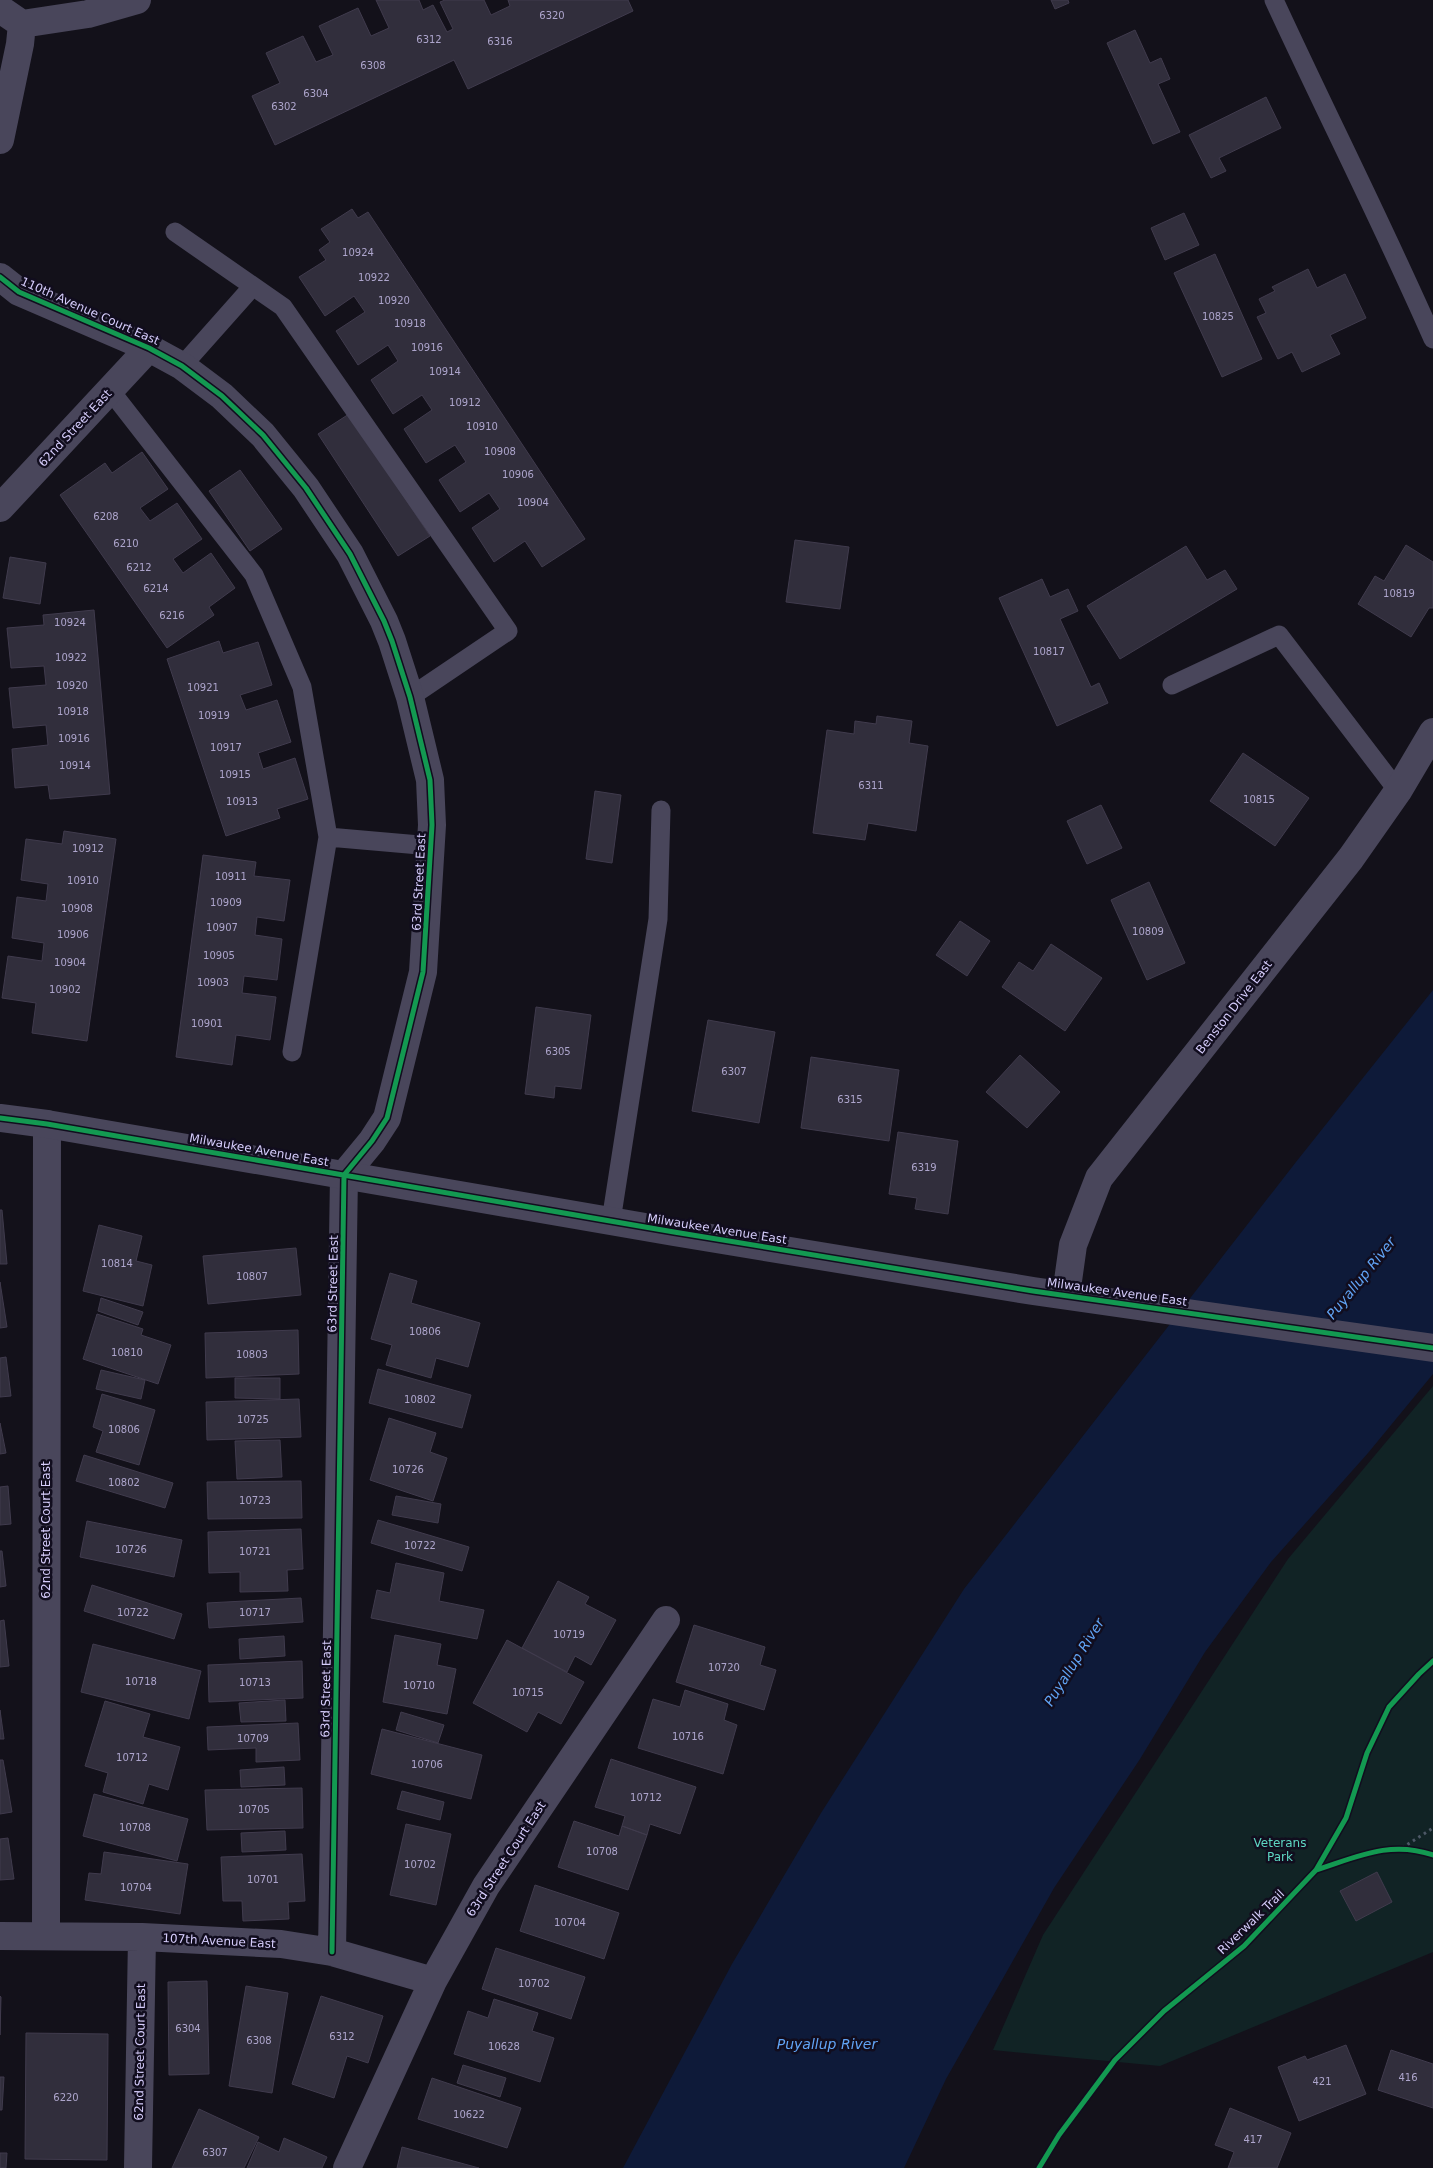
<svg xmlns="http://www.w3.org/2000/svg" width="1433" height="2168" font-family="'DejaVu Sans',sans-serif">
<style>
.green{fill:#112325}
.water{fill:#0e1a39}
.building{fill:#312e3c;stroke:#403b4d}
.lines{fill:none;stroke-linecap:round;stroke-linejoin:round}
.path{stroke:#4d5866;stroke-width:3;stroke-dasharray:2.5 4;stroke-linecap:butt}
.service{stroke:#49465b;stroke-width:19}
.minor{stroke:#49465b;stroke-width:28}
.tertiary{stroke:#49465b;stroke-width:28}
.cycleway-casing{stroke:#110d1e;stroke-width:8}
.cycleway{stroke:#139951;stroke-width:5}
.labels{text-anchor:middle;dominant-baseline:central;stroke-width:5;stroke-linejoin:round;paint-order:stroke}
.number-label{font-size:10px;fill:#ada5cc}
.street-label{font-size:12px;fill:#d6cdfc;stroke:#110d1e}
.park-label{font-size:12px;fill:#5ed7c3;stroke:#110d1e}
.water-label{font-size:14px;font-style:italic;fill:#61a4f6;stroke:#110d1e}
</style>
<rect width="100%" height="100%" fill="#13111a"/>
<!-- green -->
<path class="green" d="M1433,1386V1952L1160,2066L993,2050L1043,1935L1288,1559Z"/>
<!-- water -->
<path class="water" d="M1433,990V1374L1368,1453L1271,1562L1205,1652L1140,1759L1054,1888L946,2079L904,2168H623L732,1964L821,1813L964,1589L1296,1162Z"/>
<!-- building -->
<path class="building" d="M376,0H419L423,10L433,5L447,32L453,29L440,2L445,0H484L491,15L510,6L508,0H628L633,11L468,89L454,60L275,145L252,96L280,83L266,53L303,36L316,62L333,55L319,26L358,8L371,36L389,28Z
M1051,0H1068L1069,3L1055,9Z
M1135,30L1150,63L1161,58L1170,79L1158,84L1180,132L1153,144L1107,43Z
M1266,97L1281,128L1219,158L1226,171L1211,178L1189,135Z
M352,209L358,218L368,212L585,539L542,567L525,541L494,562L472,528L500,509L489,493L460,512L439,480L466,462L455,445L426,463L404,429L432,410L422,395L393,414L371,380L398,361L388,345L358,365L336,331L365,312L354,296L325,316L299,277L326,260L319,250L330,242L321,229Z
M1184,213L1199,245L1165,260L1151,228Z
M1215,254L1262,359L1222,377L1174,273Z
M1308,269L1317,288L1345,274L1366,318L1330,335L1340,354L1302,372L1292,352L1278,359L1257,317L1266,313L1259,299L1275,291L1272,287Z
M349,414L430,536L398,556L318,434Z
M142,452L168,489L140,508L150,521L177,503L202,539L173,559L183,573L211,553L235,588L209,607L214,615L167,648L60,495L105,463L112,473Z
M240,470L282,529L250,551L209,491Z
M795,540L849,547L840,609L786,602Z
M1406,545L1433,562V608H1429L1411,637L1358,604L1375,576L1384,581Z
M1186,546L1207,580L1225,570L1237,589L1120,659L1087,606Z
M10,557L46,563L40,604L3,598Z
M1042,579L1050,597L1068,589L1078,611L1060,619L1091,687L1099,683L1108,703L1057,726L999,598Z
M94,610L110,794L50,799L48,785L15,788L12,749L48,745L46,725L13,728L9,688L46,685L44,666L11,668L7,628L44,625L43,615Z
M219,641L223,653L258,642L272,685L240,695L246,710L277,700L291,742L258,753L263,769L295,758L308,799L277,809L280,818L226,836L167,659Z
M877,716L912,721L909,743L928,746L916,831L868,823L865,840L813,833L827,730L854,734L855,721L876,724Z
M1243,753L1309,798L1275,846L1210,801Z
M595,791L621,795L612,863L586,859Z
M1101,805L1122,848L1087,864L1067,821Z
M64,831L116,839L87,1041L32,1033L36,1003L2,998L8,956L42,961L44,943L12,938L17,897L46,901L48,884L21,880L26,839L62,844Z
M203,855L256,862L254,876L290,880L284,921L257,917L255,935L282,939L277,980L244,976L242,993L276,997L270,1040L236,1035L232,1065L176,1057Z
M1149,882L1185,963L1147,980L1111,900Z
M960,921L990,941L967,976L936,955Z
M1051,944L1102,978L1065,1031L1002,987L1019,962L1033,971Z
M536,1007L591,1015L581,1089L555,1086L554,1098L525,1094Z
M708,1020L775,1032L759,1123L692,1111Z
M1020,1055L1060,1092L1027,1128L986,1092Z
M811,1057L899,1070L889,1141L801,1128Z
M898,1132L958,1141L948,1214L915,1209L917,1198L889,1194Z
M0,1210H2L7,1264H0Z
M99,1225L142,1236L136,1261L152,1265L143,1306L83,1291Z
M296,1248L301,1295L208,1304L203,1256Z
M390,1273L417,1281L411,1303L480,1323L468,1367L436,1358L431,1378L386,1365L392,1345L371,1339Z
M0,1282L7,1327L0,1328Z
M101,1298L143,1312L138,1325L98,1311Z
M97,1314L143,1329L141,1335L171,1345L158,1384L83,1359Z
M298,1330L299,1374L206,1378L205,1333Z
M6,1357L11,1396L0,1397V1358Z
M378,1369L471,1395L462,1428L369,1403Z
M101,1370L145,1380L141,1399L96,1389Z
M235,1378H280V1399L235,1398Z
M102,1394L155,1410L139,1465L96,1452L103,1431L93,1427Z
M299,1399L301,1437L207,1440L206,1402Z
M389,1418L436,1433L430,1452L447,1458L433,1501L370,1480Z
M0,1423L6,1453L0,1454Z
M280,1440L282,1477L237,1479L235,1441Z
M84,1455L173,1483L165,1508L76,1481Z
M301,1481L302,1518L208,1519L207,1482Z
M8,1486L11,1524L0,1525V1487Z
M396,1496L441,1504L438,1523L392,1515Z
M378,1520L469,1547L462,1571L371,1543Z
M87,1521L182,1540L174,1577L80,1557Z
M301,1529L303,1569L287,1570L288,1591L240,1592V1572L209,1573L208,1532Z
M0,1551H2L6,1586L0,1587Z
M396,1563L444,1573L439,1601L484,1610L477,1639L371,1618L377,1590L390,1593Z
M558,1581L589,1597L585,1604L616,1620L591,1665L575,1656L567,1672L522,1648Z
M92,1585L182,1614L174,1639L84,1611Z
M301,1598L303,1622L209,1628L207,1603Z
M4,1620L9,1666L0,1667V1621Z
M694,1625L765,1647L760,1665L776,1670L764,1710L676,1682Z
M395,1635L441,1644L437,1665L456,1669L447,1714L383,1702Z
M284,1636L285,1656L240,1659L239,1639Z
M507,1640L584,1682L561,1724L538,1712L527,1732L473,1703Z
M93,1644L201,1671L189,1719L81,1692Z
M302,1661L303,1698L209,1702L208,1665Z
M685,1690L728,1704L724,1720L737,1725L723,1774L638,1748L653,1699L680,1707Z
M285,1700L286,1721L241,1722L239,1703Z
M105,1701L150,1714L143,1737L180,1747L168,1790L149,1784L143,1804L103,1792L108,1773L85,1766Z
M0,1710L4,1739H0Z
M401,1712L444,1725L438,1743L396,1730Z
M298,1723L300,1760L256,1762V1748L208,1750L207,1727Z
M382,1729L482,1755L471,1799L371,1774Z
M611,1759L696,1787L680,1834L650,1824L647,1835L622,1826L625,1816L595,1807Z
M0,1760H3L12,1812L0,1814Z
M284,1767L285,1785L241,1787L240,1770Z
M302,1788L303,1828L207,1830L205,1790Z
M402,1791L444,1802L440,1820L397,1809Z
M94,1794L188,1819L177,1861L83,1836Z
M574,1821L619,1836L622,1826L647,1835L628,1890L558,1867Z
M406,1824L451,1834L436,1905L390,1895Z
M285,1831L286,1850L242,1852L241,1833Z
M8,1838L14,1879L0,1880V1839Z
M104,1852L188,1864L180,1914L85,1900L89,1873L101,1874Z
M302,1854L305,1901L288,1902L289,1919L243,1921L242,1901H223L221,1857Z
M1377,1872L1392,1902L1356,1921L1340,1891Z
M535,1885L619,1913L604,1959L520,1931Z
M496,1948L585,1977L571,2019L482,1989Z
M207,1981L209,2074L169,2075L168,1982Z
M246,1986L288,1993L272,2093L229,2086Z
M0,1996L1,1997L0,2035Z
M321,1996L383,2016L368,2063L347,2056L334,2098L292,2084Z
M494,1999L538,2013L532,2031L554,2038L540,2082L454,2054L468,2011L488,2018Z
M26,2033L108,2034L107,2160L25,2159Z
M1346,2045L1366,2094L1299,2121L1278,2067L1305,2056L1307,2060Z
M1391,2050L1433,2064V2108L1378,2090Z
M463,2065L506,2078L500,2097L457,2083Z
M0,2077H4L2,2110H0Z
M432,2078L521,2108L507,2148L418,2119Z
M1230,2108L1291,2133L1277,2168H1228L1234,2152L1215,2145Z
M199,2109L259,2137L244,2168H172Z
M284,2138L327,2157L322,2168H247L258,2142L279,2152Z
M402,2147L479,2168H397Z
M0,2153H7L6,2168H0Z"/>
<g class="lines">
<!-- path -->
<path class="path" d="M1402,1848L1433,1828"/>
<!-- service -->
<path class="service" d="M1274,0C1326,113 1383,225 1433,339
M175,232L283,307L508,631L410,697
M182,366L253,286
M110,390L254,575L302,687L328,837L292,1052
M1172,685L1279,635L1398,791
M328,837L431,846
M611,1221L658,919L661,810"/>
<!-- minor -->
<path class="minor" d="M0,9L22,24L20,44L0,140
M22,24L88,14L137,0
M0,277L19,292L149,348L182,366L222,396L263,435L306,488L350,554L384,621L392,641L410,697L430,780L432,825L423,972L387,1118L372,1141L344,1175L332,1952
M0,508L149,348
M0,1936L142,1937L281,1944L332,1952L433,1981
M46,1936L47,1124
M138,2168L142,1937
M347,2168L433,1981L486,1886L666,1620"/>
<!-- tertiary -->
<path class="tertiary" d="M0,1118L47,1124L674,1232L1033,1291L1433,1348
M1066,1295L1073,1245L1099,1178L1351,858L1398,791L1433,732"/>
<defs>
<path id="cycleway" d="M0,277L19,292L149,348L182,366L222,396L263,435L306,488L350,554L384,621L392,641L410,697L430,780L432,825L423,972L387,1118L372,1141L344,1175L332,1952
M0,1118L47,1124L674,1232L1033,1291L1433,1348
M1316,1870C1357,1857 1390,1840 1433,1855
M1039,2168L1059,2135L1115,2060L1164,2011L1244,1946L1316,1870L1346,1818L1367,1753L1389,1707L1419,1674L1433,1661"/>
</defs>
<!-- cycleway casing -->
<use href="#cycleway" class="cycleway-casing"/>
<!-- cycleway -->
<use href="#cycleway" class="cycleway"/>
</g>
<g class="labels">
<!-- number labels -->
<g class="number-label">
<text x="552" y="15">6320</text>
<text x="429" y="39">6312</text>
<text x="500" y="41">6316</text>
<text x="373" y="65">6308</text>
<text x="316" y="93">6304</text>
<text x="284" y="106">6302</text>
<text x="358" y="252">10924</text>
<text x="374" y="277">10922</text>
<text x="394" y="300">10920</text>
<text x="1218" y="316">10825</text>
<text x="410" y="323">10918</text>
<text x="427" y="347">10916</text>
<text x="445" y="371">10914</text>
<text x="465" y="402">10912</text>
<text x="482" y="426">10910</text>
<text x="500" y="451">10908</text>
<text x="518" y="474">10906</text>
<text x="533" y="502">10904</text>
<text x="106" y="516">6208</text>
<text x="126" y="543">6210</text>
<text x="139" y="567">6212</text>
<text x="156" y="588">6214</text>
<text x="1399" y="593">10819</text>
<text x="172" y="615">6216</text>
<text x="70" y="622">10924</text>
<text x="1049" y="651">10817</text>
<text x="71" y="657">10922</text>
<text x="72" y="685">10920</text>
<text x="203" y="687">10921</text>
<text x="73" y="711">10918</text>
<text x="214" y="715">10919</text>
<text x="74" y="738">10916</text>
<text x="226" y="747">10917</text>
<text x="75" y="765">10914</text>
<text x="235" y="774">10915</text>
<text x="871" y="785">6311</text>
<text x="1259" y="799">10815</text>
<text x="242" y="801">10913</text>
<text x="88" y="848">10912</text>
<text x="231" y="876">10911</text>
<text x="83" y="880">10910</text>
<text x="226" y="902">10909</text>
<text x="77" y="908">10908</text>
<text x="222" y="927">10907</text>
<text x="1148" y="931">10809</text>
<text x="73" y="934">10906</text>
<text x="219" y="955">10905</text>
<text x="70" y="962">10904</text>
<text x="213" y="982">10903</text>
<text x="65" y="989">10902</text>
<text x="207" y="1023">10901</text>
<text x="558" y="1051">6305</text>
<text x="734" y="1071">6307</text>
<text x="850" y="1099">6315</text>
<text x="924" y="1167">6319</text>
<text x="117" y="1263">10814</text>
<text x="252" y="1276">10807</text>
<text x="425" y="1331">10806</text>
<text x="127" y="1352">10810</text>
<text x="252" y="1354">10803</text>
<text x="420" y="1399">10802</text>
<text x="253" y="1419">10725</text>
<text x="124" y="1429">10806</text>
<text x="408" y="1469">10726</text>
<text x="124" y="1482">10802</text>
<text x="255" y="1500">10723</text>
<text x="420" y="1545">10722</text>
<text x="131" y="1549">10726</text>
<text x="255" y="1551">10721</text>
<text x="133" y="1612">10722</text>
<text x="255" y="1612">10717</text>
<text x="569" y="1634">10719</text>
<text x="724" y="1667">10720</text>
<text x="141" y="1681">10718</text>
<text x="255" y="1682">10713</text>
<text x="419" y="1685">10710</text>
<text x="528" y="1692">10715</text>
<text x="688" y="1736">10716</text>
<text x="253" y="1738">10709</text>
<text x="132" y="1757">10712</text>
<text x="427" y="1764">10706</text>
<text x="646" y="1797">10712</text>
<text x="254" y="1809">10705</text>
<text x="135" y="1827">10708</text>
<text x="602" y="1851">10708</text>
<text x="420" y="1864">10702</text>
<text x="263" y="1879">10701</text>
<text x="136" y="1887">10704</text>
<text x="570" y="1922">10704</text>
<text x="534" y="1983">10702</text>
<text x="188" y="2028">6304</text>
<text x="342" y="2036">6312</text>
<text x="259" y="2040">6308</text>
<text x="504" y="2046">10628</text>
<text x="1408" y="2077">416</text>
<text x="1322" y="2081">421</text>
<text x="66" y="2097">6220</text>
<text x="469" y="2114">10622</text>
<text x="1253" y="2139">417</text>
<text x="215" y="2152">6307</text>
</g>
<!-- street labels -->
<g class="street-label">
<text transform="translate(90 311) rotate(24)">110th Avenue Court East</text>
<text transform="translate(75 428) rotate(-47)">62nd Street East</text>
<text transform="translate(419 882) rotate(-87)">63rd Street East</text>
<text transform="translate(1234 1007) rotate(-52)">Benston Drive East</text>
<text transform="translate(259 1150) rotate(10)">Milwaukee Avenue East</text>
<text transform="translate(717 1229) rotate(9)">Milwaukee Avenue East</text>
<text transform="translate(333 1284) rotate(-89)">63rd Street East</text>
<text transform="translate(1117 1292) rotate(8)">Milwaukee Avenue East</text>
<text transform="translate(46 1530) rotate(-90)">62nd Street Court East</text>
<text transform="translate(326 1689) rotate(-89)">63rd Street East</text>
<text transform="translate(506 1859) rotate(-57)">63rd Street Court East</text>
<text transform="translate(1251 1922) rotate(-44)">Riverwalk Trail</text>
<text transform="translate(219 1941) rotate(3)">107th Avenue East</text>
<text transform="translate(140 2052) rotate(-89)">62nd Street Court East</text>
</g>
<!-- park labels -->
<g class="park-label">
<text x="1280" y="1843">Veterans<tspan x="1280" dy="14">Park</tspan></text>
</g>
<!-- water labels -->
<g class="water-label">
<text transform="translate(1361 1278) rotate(-51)">Puyallup River</text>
<text transform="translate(1074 1662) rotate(-58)">Puyallup River</text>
<text x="827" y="2044">Puyallup River</text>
</g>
</g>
</svg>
